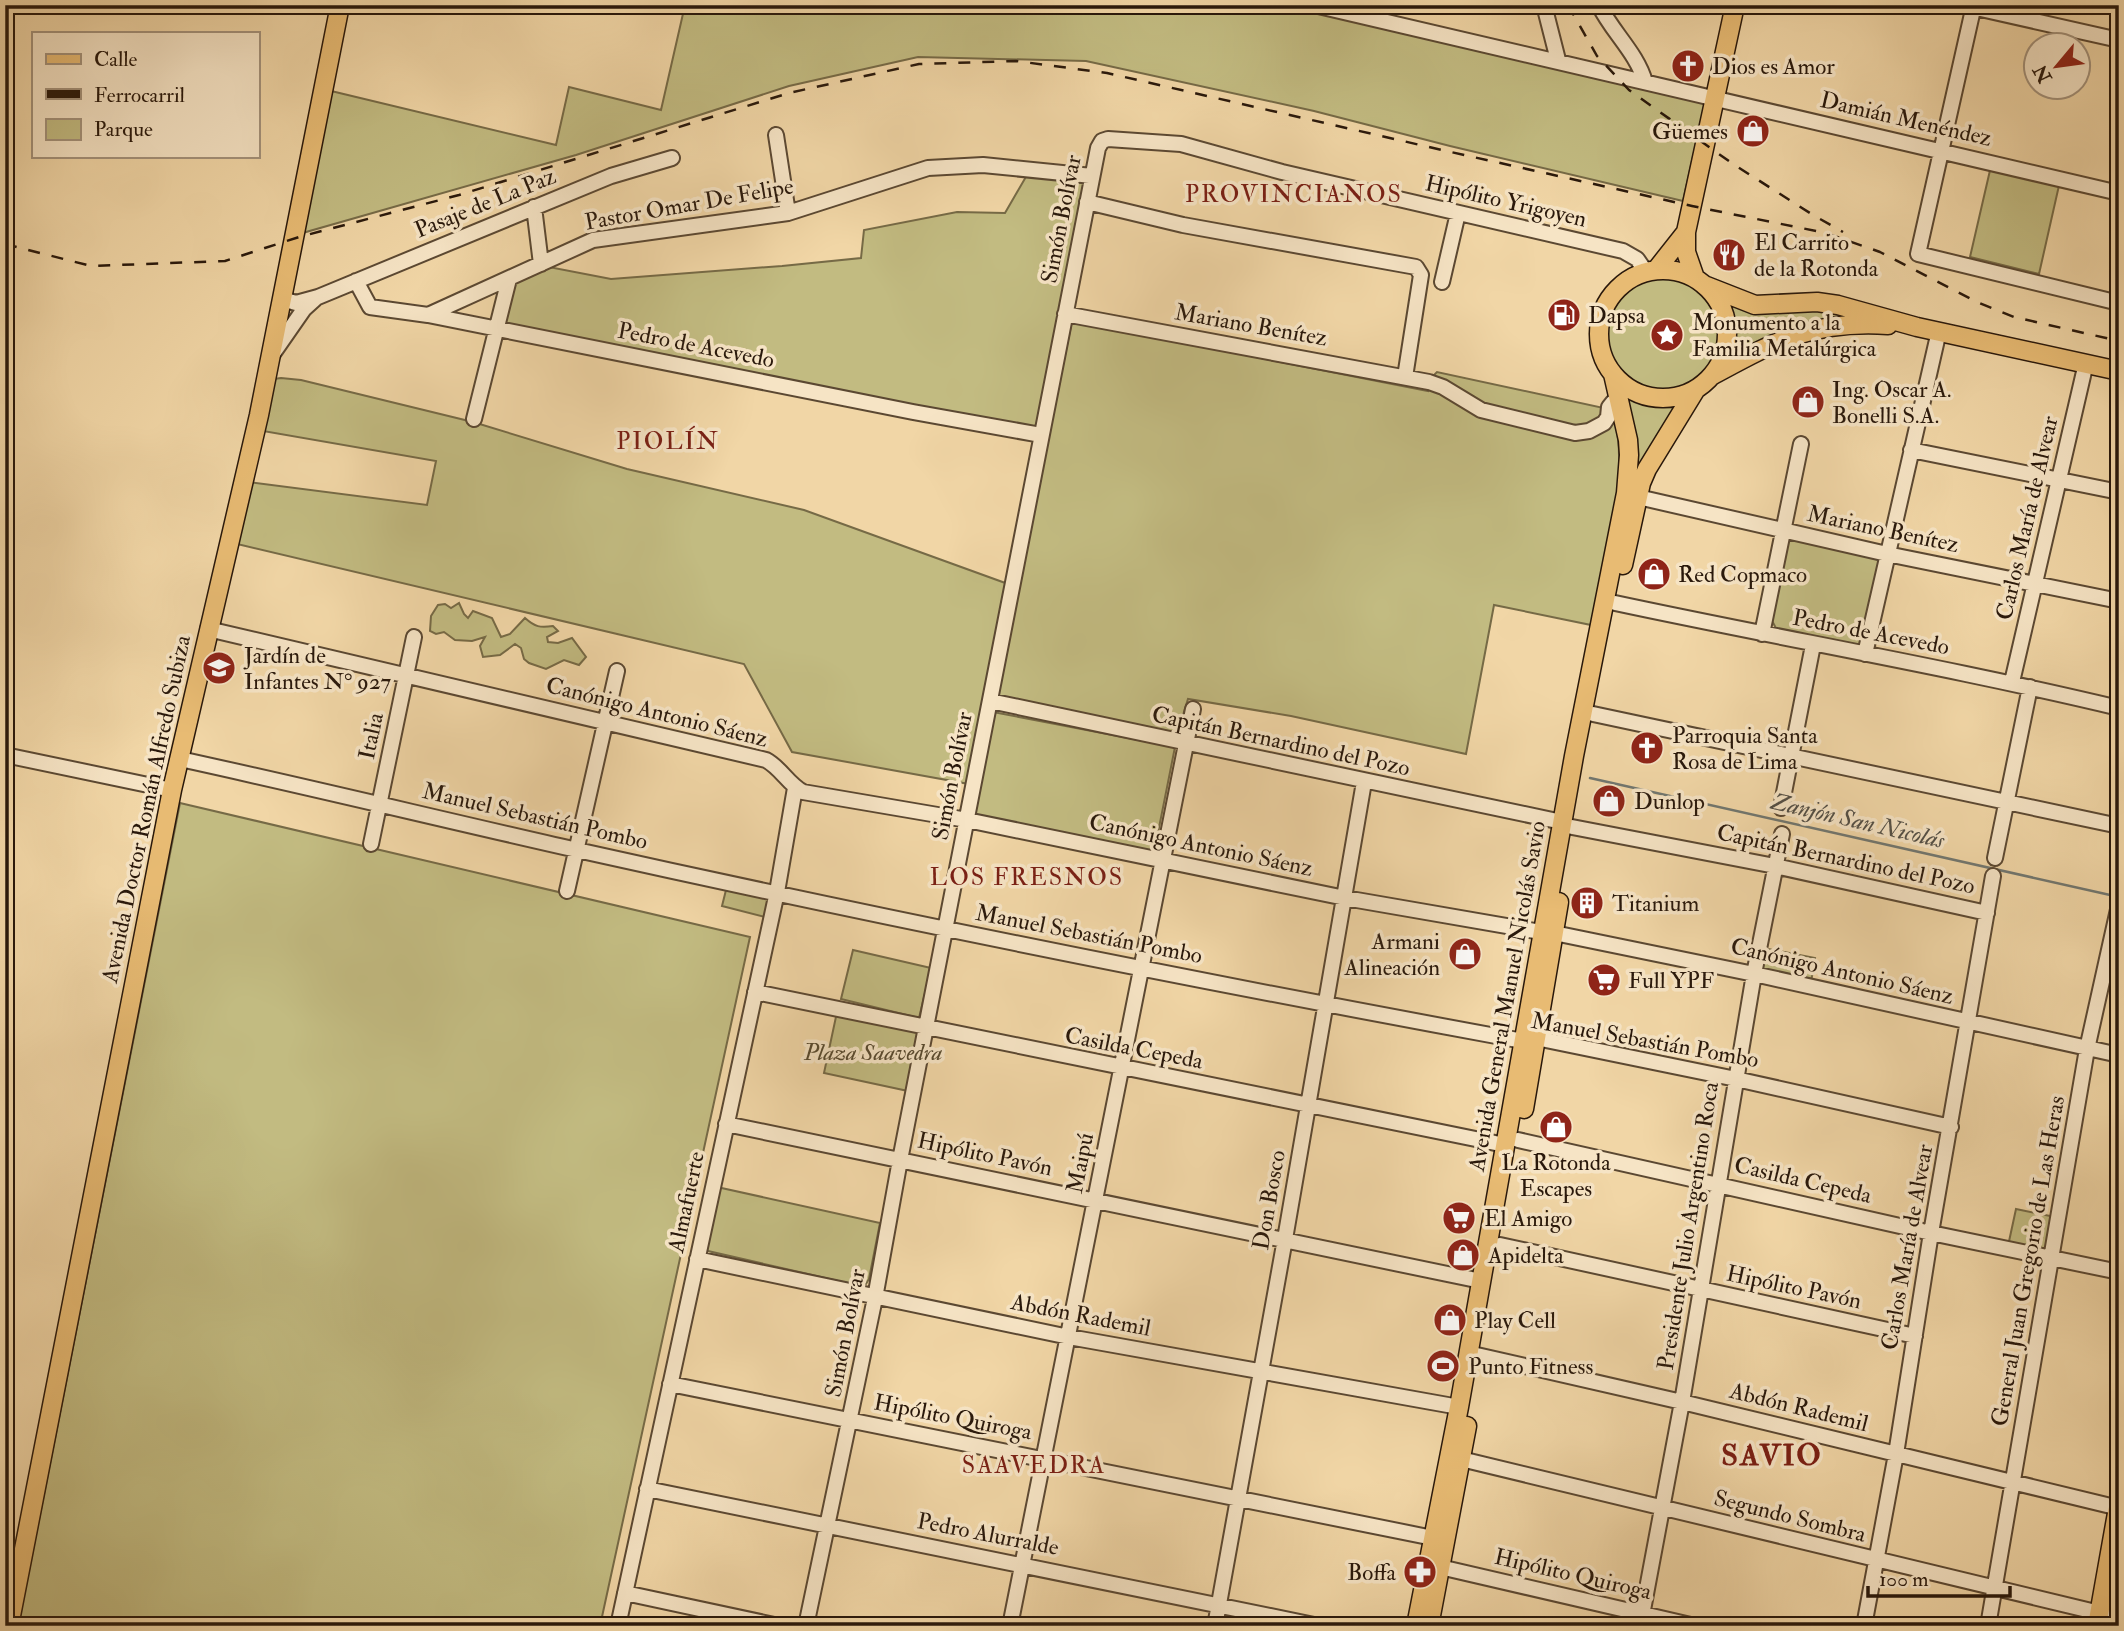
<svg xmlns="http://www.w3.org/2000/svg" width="2124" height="1631" font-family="'IM FELL Double Pica',serif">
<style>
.green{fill:#c2bb81;stroke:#766a46;stroke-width:2}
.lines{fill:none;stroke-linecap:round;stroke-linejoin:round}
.stream{stroke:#717770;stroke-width:2.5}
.minor-casing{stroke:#5b4832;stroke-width:18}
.major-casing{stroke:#29180b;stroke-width:21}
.minor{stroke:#f6e4c5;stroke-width:14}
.major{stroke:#e8bb73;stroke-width:18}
.rail{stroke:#29180b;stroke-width:2.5;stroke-dasharray:12 12;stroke-linecap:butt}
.labels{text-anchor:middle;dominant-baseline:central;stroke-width:7;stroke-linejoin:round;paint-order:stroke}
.poi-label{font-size:23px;fill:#29180b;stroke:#f6e4c5;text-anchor:start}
.street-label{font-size:23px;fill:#29180b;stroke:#f6e4c5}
.park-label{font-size:23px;font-style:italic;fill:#57492e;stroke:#f6e4c5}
.neighbourhood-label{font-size:24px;letter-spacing:2px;fill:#7a1f14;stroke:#f6e4c5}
.water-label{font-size:24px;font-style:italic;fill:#534f46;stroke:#f6e4c5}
.district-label{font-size:30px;font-weight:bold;letter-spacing:2px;fill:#7a1f14;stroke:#f6e4c5}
</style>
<rect width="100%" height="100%" fill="#f1d6a6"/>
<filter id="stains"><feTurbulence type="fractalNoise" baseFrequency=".00286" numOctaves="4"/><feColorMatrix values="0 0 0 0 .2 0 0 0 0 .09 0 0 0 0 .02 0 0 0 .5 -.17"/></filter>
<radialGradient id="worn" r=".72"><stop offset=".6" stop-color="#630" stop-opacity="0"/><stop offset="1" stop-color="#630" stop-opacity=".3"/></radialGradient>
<!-- green -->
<path class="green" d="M685,5H1297L1706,99L1683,201L1450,146L1314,111L1086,61L918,57L789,86L576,155L299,234L327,90L556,145L569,87L661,110Z
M1991,166L2060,181L2039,274L1970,257Z
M1027,175L1087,183L1038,428L866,397L503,325L513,283L549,267L611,279L782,266L861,258L864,230L957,212L1005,213Z
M1605 335a58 58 0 1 1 116 0a58 58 0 1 1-116 0Z
M1718,296L1847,314L1856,320L1729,361V321Z
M1072,321L1428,391L1431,378L1437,372L1613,410C1631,480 1606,555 1591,625L1494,605L1466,754L1291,716L1188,699L1177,735L995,698Z
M281,378L301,380L473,422L627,469L804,510L1008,584L969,784L792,752L744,664L233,543L249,482L427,505L436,461L263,431L274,379Z
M1622,391C1644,401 1661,403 1685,398L1651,446L1633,483Z
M1790,536L1882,555L1862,645L1857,647L1777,630L1771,619L1788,539Z
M459,603L464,614L468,618L473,611L492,618L501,637L510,634L525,618C535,627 540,628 553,626L558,631L547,637L548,642L558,643L572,638L586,657L579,665L564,660L546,669L529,663L524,659L521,648L515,644L500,655L483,657L480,646L485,637L472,641L455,640L444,632L436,634L430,631L431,616L438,605L445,604L451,608Z
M993,712L1175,747L1154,853L972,815Z
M180,803L750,937L600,1626H18Z
M727,886L767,896L769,902L765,917L722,906Z
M1763,948L1815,958L1811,982L1758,972Z
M853,950L931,968L919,1018L841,999Z
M837,1012L921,1031L908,1091L824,1073Z
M717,1187L880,1223L869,1279L866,1284L860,1286L708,1251L706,1248Z
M2016,1209L2055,1217L2048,1254L2008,1246Z"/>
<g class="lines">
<!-- stream -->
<path class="stream" d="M1590,778L2119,897"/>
<defs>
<path id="minor" d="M1314,5L2119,193
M1544,5L1558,60
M1599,5C1612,32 1637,53 1645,82
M1963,5L2119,40
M1974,5L1918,254L2119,303
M776,135L788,213
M1087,202L1183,225L1416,267L1421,275L1405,377
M534,207L541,264
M356,281L370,307L428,315L913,412L1041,435
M1442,282L1458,213
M282,299L296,303L318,297L611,176L672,158
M1065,314L1429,382L1443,387L1481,410L1575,433L1589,431L1604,423L1608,417L1609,407L1613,402H1619
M428,315L593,240L788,213L928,168L983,165L1092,176
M272,355L304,309L315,299
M474,419L509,279
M1911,450L2119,492
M1638,497L1887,554L2119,601
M1615,603C1783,639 1952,668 2119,708
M208,629L766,760C781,768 788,784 803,792L967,820L1345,898L1541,932
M1762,634L1801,444
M1865,654L1939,331
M2012,682L2086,363
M990,701L1562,822
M1593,714L2119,826
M5,755L172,790
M180,759C313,788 444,820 577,850C891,920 1207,983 1523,1041L1536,1038L1736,1079L1951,1127
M1781,808L1813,645
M1572,827L1775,866L1987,913
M371,844L414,637
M1995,858L2030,687
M567,891L617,671
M1554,933L1754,974L2119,1055
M755,992L1505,1145
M726,1124L1481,1281
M1518,1140L1931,1233L2119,1272
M1500,1245L1915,1336
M697,1259L1069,1337L1459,1407
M1468,1353L1682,1402L2119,1508
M670,1384L1433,1538
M1461,1459L2108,1615
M647,1489L1319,1626
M1440,1567L1695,1626
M625,1593L779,1626
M618,1626L777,892L795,788
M806,1626L875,1298L900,1160L1098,148L1102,141L1108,139L1181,144L1282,172L1623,251L1637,259L1646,272
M1010,1626L1193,709
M1215,1626L1285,1239L1364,782
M1640,1626L1682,1402L1754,974L1782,834
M1864,1626L1896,1454L1931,1233L1993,876
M1988,1626L2087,1049L2119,905"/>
<path id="major" d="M1656,270L1686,232
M1599 334a64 64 0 1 1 128 0a64 64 0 1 1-128 0Z
M1695,278L1686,252V232L1735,5
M1704,285L1755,305L1817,302L1838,305L1917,327L2119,371
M1713,375C1776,341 1813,320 1888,325
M1623,565L1641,483L1647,469L1696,389
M1524,1109L1559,902
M9,1626L172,790L259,415L340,5
M1416,1626L1459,1407L1574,756L1626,493L1629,455L1628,440L1613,374
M1429,1626L1467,1426
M2097,1626L2119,1502"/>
</defs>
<!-- minor casing -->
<use href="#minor" class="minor-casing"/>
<!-- major casing -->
<use href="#major" class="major-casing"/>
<!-- minor -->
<use href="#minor" class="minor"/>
<!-- major -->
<use href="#major" class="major"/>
<!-- rail -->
<path class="rail" d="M1568,5L1597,56L1629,90L1733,164L1813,215L1843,232
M5,244L91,266L225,261L299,237L459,195L789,93L919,64L1016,61L1107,73L1442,150L1692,206L1826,233L1880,252L1977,302L2014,317L2119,341"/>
</g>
<!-- icons -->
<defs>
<symbol id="church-disc" viewBox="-11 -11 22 22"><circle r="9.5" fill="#8f2418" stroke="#f6e4c5"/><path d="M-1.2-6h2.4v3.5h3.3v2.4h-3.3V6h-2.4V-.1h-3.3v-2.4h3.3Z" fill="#fff"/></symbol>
<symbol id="shop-disc" viewBox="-11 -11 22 22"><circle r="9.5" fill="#8f2418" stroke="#f6e4c5"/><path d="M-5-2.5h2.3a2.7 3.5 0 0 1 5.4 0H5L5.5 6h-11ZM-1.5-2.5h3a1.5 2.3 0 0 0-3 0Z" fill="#fff"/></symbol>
<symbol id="restaurant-disc" viewBox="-11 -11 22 22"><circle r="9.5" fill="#8f2418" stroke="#f6e4c5"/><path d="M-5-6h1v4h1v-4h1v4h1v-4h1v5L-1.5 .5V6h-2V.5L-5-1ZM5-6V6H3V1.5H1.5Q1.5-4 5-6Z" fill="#fff"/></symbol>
<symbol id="fuel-disc" viewBox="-11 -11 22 22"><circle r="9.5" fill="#8f2418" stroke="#f6e4c5"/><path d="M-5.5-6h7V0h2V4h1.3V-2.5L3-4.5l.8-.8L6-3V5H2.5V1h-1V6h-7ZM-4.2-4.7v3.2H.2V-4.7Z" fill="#fff"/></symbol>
<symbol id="sight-disc" viewBox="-11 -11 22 22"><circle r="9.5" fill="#8f2418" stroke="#f6e4c5"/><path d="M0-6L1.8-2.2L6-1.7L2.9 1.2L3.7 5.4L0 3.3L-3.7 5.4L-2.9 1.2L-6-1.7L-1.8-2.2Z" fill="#fff"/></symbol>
<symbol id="school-disc" viewBox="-11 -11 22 22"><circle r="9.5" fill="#8f2418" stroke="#f6e4c5"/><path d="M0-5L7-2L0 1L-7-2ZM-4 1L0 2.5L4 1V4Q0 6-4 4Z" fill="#fff"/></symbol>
<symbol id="building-disc" viewBox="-11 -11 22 22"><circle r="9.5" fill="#8f2418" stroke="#f6e4c5"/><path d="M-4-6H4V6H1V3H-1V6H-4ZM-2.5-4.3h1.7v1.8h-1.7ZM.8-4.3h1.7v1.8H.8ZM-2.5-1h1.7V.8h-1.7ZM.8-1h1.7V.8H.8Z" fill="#fff"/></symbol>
<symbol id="supermarket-disc" viewBox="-11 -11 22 22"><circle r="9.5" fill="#8f2418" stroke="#f6e4c5"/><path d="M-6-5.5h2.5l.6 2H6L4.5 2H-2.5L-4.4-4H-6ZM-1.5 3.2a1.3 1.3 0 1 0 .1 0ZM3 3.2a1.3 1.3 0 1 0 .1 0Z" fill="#fff"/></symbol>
<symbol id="stadium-disc" viewBox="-11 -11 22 22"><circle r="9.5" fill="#8f2418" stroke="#f6e4c5"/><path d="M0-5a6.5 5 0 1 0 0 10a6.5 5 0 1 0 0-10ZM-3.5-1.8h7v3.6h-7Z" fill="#fff"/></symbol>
<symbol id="pharmacy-disc" viewBox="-11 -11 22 22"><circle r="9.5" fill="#8f2418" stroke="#f6e4c5"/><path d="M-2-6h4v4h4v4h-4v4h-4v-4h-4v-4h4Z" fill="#fff"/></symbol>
</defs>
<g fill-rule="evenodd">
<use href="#church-disc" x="1669" y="47" width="38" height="38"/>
<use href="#shop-disc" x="1734" y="112" width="38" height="38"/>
<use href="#restaurant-disc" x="1710" y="236" width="38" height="38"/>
<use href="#fuel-disc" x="1545" y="296" width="38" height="38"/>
<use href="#sight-disc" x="1648" y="316" width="38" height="38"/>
<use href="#shop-disc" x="1789" y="383" width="38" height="38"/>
<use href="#shop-disc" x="1635" y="555" width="38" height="38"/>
<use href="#school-disc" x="200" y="649" width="38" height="38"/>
<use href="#church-disc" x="1628" y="729" width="38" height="38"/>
<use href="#shop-disc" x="1590" y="782" width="38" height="38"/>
<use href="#building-disc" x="1568" y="884" width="38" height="38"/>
<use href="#shop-disc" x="1446" y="935" width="38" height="38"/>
<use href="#supermarket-disc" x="1585" y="961" width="38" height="38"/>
<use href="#shop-disc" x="1537" y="1108" width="38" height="38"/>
<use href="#supermarket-disc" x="1440" y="1199" width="38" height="38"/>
<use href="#shop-disc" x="1444" y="1236" width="38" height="38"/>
<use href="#shop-disc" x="1431" y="1301" width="38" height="38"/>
<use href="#stadium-disc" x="1424" y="1347" width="38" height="38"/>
<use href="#pharmacy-disc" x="1401" y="1553" width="38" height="38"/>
</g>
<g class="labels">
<!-- poi labels -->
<g class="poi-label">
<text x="1712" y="66">Dios es Amor</text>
<text x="1728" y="131" text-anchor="end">Güemes</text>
<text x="1754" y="242">El Carrito<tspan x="1754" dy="26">de la Rotonda</tspan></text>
<text x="1588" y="315">Dapsa</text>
<text x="1692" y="322">Monumento a la<tspan x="1692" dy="26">Familia Metalúrgica</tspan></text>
<text x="1832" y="389">Ing. Oscar A.<tspan x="1832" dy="26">Bonelli S.A.</tspan></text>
<text x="1678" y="574">Red Copmaco</text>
<text x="244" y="655">Jardín de<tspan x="244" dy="26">Infantes N° 927</tspan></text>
<text x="1672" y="735">Parroquia Santa<tspan x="1672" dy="26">Rosa de Lima</tspan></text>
<text x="1634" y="801">Dunlop</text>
<text x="1612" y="903">Titanium</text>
<text x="1440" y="941" text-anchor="end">Armani<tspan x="1440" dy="26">Alineación</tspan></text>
<text x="1628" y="980">Full YPF</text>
<text x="1556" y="1162" text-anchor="middle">La Rotonda<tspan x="1556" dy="26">Escapes</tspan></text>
<text x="1484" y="1218">El Amigo</text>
<text x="1488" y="1255">Apidelta</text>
<text x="1474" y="1320">Play Cell</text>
<text x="1468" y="1366">Punto Fitness</text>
<text x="1396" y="1572" text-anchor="end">Boffa</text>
</g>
<!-- street labels -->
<g class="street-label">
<text transform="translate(1906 119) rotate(13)">Damián Menéndez</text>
<text transform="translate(1506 201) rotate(13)">Hipólito Yrigoyen</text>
<text transform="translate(485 203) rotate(-22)">Pasaje de La Paz</text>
<text transform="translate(689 204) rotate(-10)">Pastor Omar De Felipe</text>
<text transform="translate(1061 219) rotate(-79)">Simón Bolívar</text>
<text transform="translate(1251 325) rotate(10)">Mariano Benítez</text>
<text transform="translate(696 345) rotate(11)">Pedro de Acevedo</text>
<text transform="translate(2027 518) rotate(-77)">Carlos María de Alvear</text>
<text transform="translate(1883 529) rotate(12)">Mariano Benítez</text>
<text transform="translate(1871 632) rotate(11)">Pedro de Acevedo</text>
<text transform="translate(657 712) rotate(14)">Canónigo Antonio Sáenz</text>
<text transform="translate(371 736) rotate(-78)">Italia</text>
<text transform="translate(1281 741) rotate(12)">Capitán Bernardino del Pozo</text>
<text transform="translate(952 776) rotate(-79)">Simón Bolívar</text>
<text transform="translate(146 809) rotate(-78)">Avenida Doctor Román Alfredo Subiza</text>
<text transform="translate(535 816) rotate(13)">Manuel Sebastián Pombo</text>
<text transform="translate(1201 845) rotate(12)">Canónigo Antonio Sáenz</text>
<text transform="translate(1846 859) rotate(12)">Capitán Bernardino del Pozo</text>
<text transform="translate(1089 934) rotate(11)">Manuel Sebastián Pombo</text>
<text transform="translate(1842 971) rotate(13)">Canónigo Antonio Sáenz</text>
<text transform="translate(1507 996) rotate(-80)">Avenida General Manuel Nicolás Savio</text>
<text transform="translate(1645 1040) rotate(10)">Manuel Sebastián Pombo</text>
<text transform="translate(1134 1048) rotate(11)">Casilda Cepeda</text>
<text transform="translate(985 1154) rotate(12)">Hipólito Pavón</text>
<text transform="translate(1080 1163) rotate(-79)">Maipú</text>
<text transform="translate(1803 1180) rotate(13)">Casilda Cepeda</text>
<text transform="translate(1269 1200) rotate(-80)">Don Bosco</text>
<text transform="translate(686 1202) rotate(-78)">Almafuerte</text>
<text transform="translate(1688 1226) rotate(-81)">Presidente Julio Argentino Roca</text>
<text transform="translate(1907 1247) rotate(-80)">Carlos María de Alvear</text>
<text transform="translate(2028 1261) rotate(-80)">General Juan Gregorio de Las Heras</text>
<text transform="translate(1794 1287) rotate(12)">Hipólito Pavón</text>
<text transform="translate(1081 1315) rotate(11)">Abdón Rademil</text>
<text transform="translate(845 1333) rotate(-79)">Simón Bolívar</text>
<text transform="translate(1799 1407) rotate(14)">Abdón Rademil</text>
<text transform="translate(953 1417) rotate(11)">Hipólito Quiroga</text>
<text transform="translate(1790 1516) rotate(14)">Segundo Sombra</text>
<text transform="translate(988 1534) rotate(11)">Pedro Alurralde</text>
<text transform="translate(1573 1574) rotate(13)">Hipólito Quiroga</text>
</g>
<!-- park labels -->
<g class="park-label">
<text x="873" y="1052">Plaza Saavedra</text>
</g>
<!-- neighbourhood labels -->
<g class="neighbourhood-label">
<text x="1294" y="194">PROVINCIANOS</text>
<text x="668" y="441">PIOLÍN</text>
<text x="1027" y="877">LOS FRESNOS</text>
<text x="1034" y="1465">SAAVEDRA</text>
</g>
<!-- water labels -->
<g class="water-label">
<text transform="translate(1858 821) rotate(13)">Zanjón San Nicolás</text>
</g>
<!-- district labels -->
<g class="district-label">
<text x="1772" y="1455">SAVIO</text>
</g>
</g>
<!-- margin -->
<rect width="2124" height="1631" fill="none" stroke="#f1d6a6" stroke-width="28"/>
<rect x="7" y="7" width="2110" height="1617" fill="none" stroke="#29180b" stroke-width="3.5"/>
<rect x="14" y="14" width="2096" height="1603" fill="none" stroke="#29180b" stroke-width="2"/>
<!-- legend -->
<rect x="32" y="32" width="228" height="126" fill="#f6e4c5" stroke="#a4927b" stroke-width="2"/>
<rect x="46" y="54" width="35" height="10" fill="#e8bb73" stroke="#a4927b" stroke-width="2"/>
<text x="94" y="66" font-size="21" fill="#29180b">Calle</text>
<rect x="46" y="89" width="35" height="10" fill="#29180b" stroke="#a4927b" stroke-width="2"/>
<text x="94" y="102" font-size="21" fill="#29180b">Ferrocarril</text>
<rect x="46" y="119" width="35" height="21" fill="#c2bb81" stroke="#a4927b" stroke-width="2"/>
<text x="94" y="136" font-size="21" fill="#29180b">Parque</text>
<!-- north arrow -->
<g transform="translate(2057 66) rotate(241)"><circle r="33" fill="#f6e4c5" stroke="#a4927b" stroke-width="2"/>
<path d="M0-5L12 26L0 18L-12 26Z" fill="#8f2418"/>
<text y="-10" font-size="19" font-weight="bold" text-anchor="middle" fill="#29180b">N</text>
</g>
<!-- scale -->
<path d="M1868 1586v10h142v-10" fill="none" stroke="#29180b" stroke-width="3.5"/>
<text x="1879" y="1586" font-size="21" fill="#29180b" stroke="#f6e4c5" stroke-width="5" paint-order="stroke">100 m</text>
<rect width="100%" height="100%" filter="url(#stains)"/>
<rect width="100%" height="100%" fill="url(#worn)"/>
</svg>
